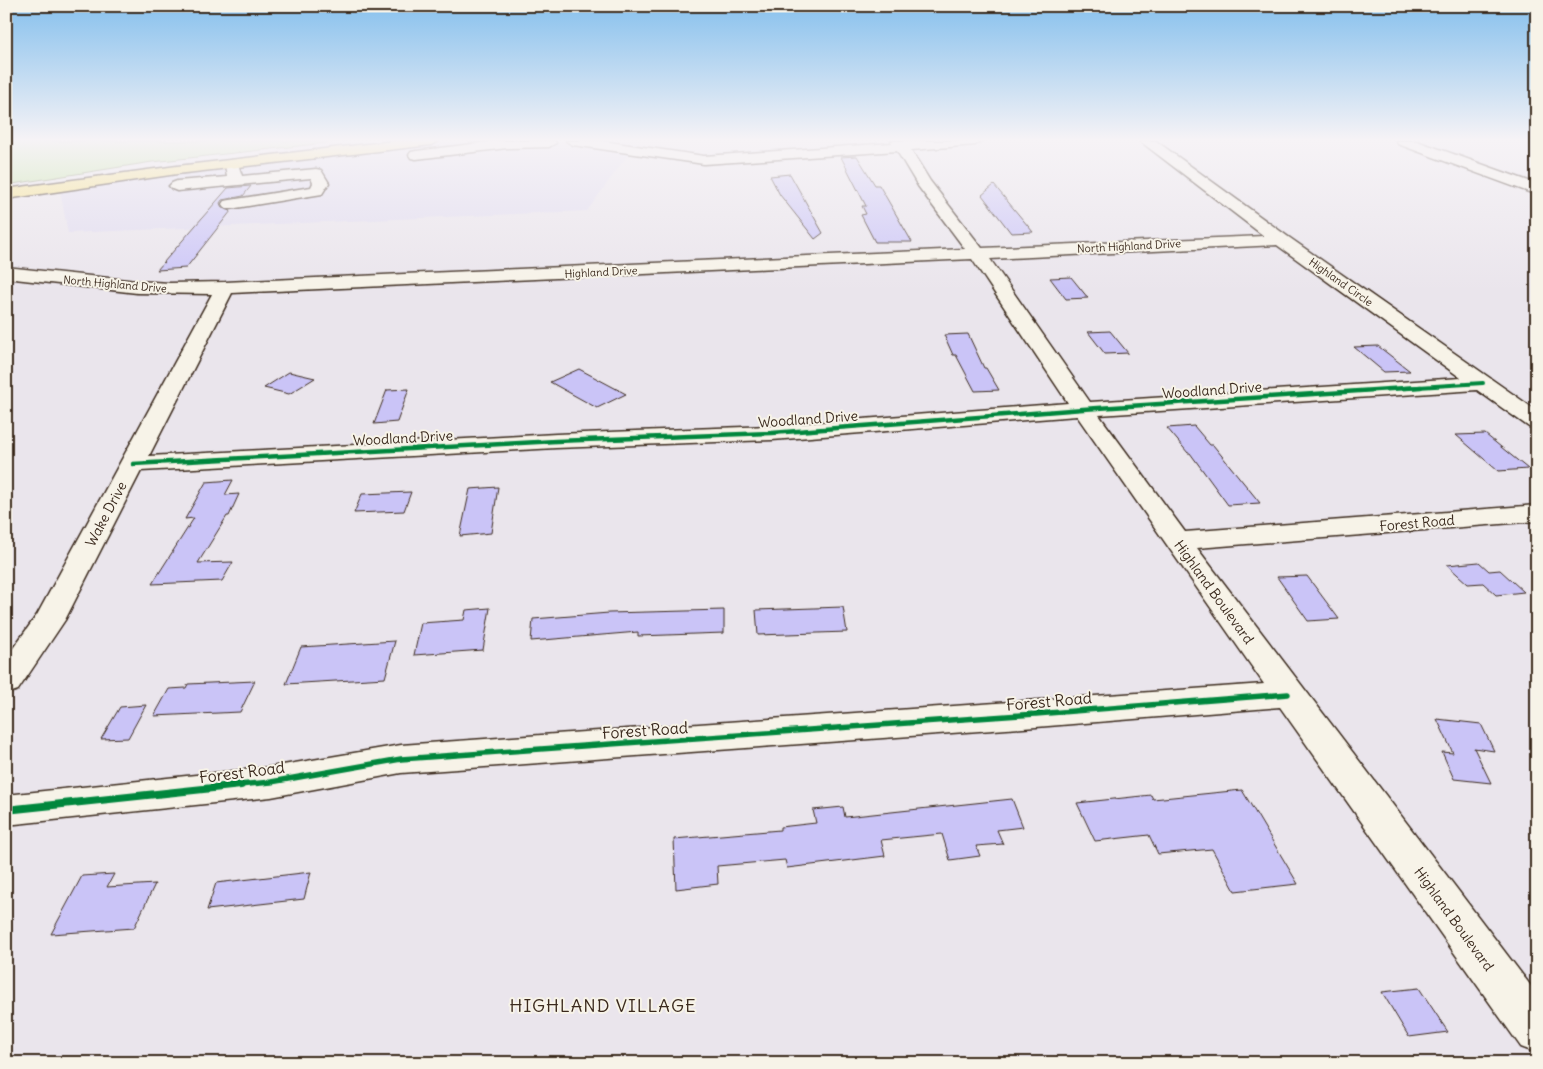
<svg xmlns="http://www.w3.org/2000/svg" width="1543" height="1069" font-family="Delius,sans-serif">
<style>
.built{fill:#e0dbef}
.green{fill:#c1e59f;stroke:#7e885e}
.building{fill:#cac4f7;stroke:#3b2a1e}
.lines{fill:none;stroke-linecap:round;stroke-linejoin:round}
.minor-casing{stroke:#3b2a1e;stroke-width:3}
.major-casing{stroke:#3b2a1e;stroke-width:3}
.minor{fill:#f7f3e8;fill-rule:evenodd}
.major{fill:#f7e281;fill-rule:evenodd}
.cycleway-far3-casing{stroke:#f7f3e8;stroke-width:6}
.cycleway-far2-casing{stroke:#f7f3e8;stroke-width:8}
.cycleway-far1-casing{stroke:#f7f3e8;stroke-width:9}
.cycleway-casing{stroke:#f7f3e8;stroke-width:11}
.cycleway-far3{stroke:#00873e;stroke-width:4}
.cycleway-far2{stroke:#00873e;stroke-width:4.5}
.cycleway-far1{stroke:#00873e;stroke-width:5.5}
.cycleway{stroke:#00873e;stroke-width:8}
.labels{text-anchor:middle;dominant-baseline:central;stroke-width:4;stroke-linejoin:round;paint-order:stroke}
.far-street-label{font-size:11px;fill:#3b2a1e;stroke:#f7f3e8}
.street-label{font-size:14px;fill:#3b2a1e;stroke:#f7f3e8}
.near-street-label{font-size:16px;fill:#3b2a1e;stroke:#f7f3e8}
.near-neighbourhood-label{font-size:18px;letter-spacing:1px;fill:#3b2a1e;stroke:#f7f3e8}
</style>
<rect width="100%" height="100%" fill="#eae5ec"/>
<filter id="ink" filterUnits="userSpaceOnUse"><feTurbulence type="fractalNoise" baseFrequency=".02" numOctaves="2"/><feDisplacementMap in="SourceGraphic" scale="10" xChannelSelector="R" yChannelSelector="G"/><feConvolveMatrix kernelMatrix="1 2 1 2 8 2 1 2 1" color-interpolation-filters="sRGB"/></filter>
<g filter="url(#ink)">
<!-- built -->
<path class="built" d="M357,141H638L587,211L68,233L59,185L342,152Z"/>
<!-- green -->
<path class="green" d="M6,141H344L152,162L6,185Z"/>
<!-- building -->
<path class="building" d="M857,156L875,185H879L912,242H875L861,215L866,214L862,206H866L841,157Z
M790,174L823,233L815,239L780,195L770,176Z
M994,185L1033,232L1011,233L982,195Z
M251,186L243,196L222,200L220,203L222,208L231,211L186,268L157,270L228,188Z
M1071,277L1088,298L1066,299L1050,278Z
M1110,331L1128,353L1105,354L1088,332Z
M968,334L984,368H986L999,390L975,391L956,355H953L944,335Z
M1378,346L1410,371L1384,372L1354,347Z
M579,369L626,394L597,408L550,382Z
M289,372L315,378L289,394L264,388Z
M409,389L397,422L374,424L387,390Z
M1194,426L1210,445H1213L1260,503L1228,505L1190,453H1188L1167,428Z
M1485,434L1528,469L1498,471L1456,435Z
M233,480L225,495L239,494L229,516H227L198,563L233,562L222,581L152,584L194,518L185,519L206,482Z
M498,487L491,533L460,536L470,489Z
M411,492L404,511L354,513L362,494Z
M1479,562L1489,571L1500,570L1524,592L1496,595L1483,583L1468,584L1447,565Z
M1307,576L1339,619L1308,621L1277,577Z
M843,607L847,632L758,635L756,610Z
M490,608L483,650L414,655L421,623L464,620L466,610Z
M724,610V633L638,636V632L531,641L533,619L609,613Z
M395,641L385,678L286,684L301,647Z
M255,681L240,712L154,716L169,689L186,688L188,684Z
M146,705L128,738L101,739L120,707Z
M1437,719L1481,724L1494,751L1474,748L1491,783L1454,779L1442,752L1453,753Z
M1242,790L1298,884L1235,891L1212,849L1158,854L1149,835L1095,841L1077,803L1151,795L1153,799Z
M1012,799L1023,827L997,830L1003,844L976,846L980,856L950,860L942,834L881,840L885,856L787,868L785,860L717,866L718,884L676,889L674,839L780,830V827L816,823L813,810L843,807L845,817Z
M311,872L304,899L207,910L216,883Z
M114,874L107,887L155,884L134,928L51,934L82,876Z
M1419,988L1448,1032L1409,1037L1382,992Z"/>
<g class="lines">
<defs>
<path id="minor" d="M496,141H555L556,143L549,147L507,148L416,159L411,158L409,155L411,152L416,151Z
M566,141H603L704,156L892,143L891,141H982L975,145L911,150L930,181L982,248L1264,236L1140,141H1156L1287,236L1537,411V429L1529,427L1477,390L1099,415L1185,532L1537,505V521L1197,548L1537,994V1053L1521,1047L1280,707L1036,727L401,773L271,797L6,825V795L271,767L401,745L1264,684L1077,416L772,440L556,448L141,471L65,620L18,690L6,694V658L37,615L212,294L137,293L6,278V267L137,281L170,283L225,282L965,249L918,186L897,151L704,164L573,145ZM1277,245L1461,378L1090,402L990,259ZM972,259L1068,403L772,426L556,434L149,456L232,293Z
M1396,141H1417L1537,184V195L1398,144Z
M232,160L237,161L242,176L316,169L321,170L329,183L322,194L230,209L224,207L222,204L224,201L311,187L313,183L311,178L177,191L172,189L169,186L172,183L177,181L227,177L225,164L227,161Z"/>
<path id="major" d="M393,141H438L431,145L177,174L6,199V189L177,166Z"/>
</defs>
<!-- minor casing -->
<use href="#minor" class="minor-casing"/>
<!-- major casing -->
<use href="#major" class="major-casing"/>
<!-- minor -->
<use href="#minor" class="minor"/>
<!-- major -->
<use href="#major" class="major"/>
<defs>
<path id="cycleway-far3" d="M1402,388L1483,383"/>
<path id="cycleway-far2" d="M133,464L556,441L772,433L1083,409L1421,387"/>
<path id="cycleway-far1" d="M229,786L271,782L401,759L1036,714L1288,694"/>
<path id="cycleway" d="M6,810L241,785"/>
</defs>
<!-- cycleway-far3 casing -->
<use href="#cycleway-far3" class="cycleway-far3-casing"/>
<!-- cycleway-far2 casing -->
<use href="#cycleway-far2" class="cycleway-far2-casing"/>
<!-- cycleway-far1 casing -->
<use href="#cycleway-far1" class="cycleway-far1-casing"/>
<!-- cycleway casing -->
<use href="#cycleway" class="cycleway-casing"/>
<!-- cycleway-far3 -->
<use href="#cycleway-far3" class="cycleway-far3"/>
<!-- cycleway-far2 -->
<use href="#cycleway-far2" class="cycleway-far2"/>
<!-- cycleway-far1 -->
<use href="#cycleway-far1" class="cycleway-far1"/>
<!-- cycleway -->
<use href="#cycleway" class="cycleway"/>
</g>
</g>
<!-- sky -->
<linearGradient id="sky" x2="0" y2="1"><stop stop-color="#86c0ed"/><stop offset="0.48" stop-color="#f6f3f6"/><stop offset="1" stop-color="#f6f3f6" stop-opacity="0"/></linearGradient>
<rect width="1543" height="291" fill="url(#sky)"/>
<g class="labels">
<!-- far-street labels -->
<g class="far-street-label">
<text transform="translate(1129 246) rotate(-3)">North Highland Drive</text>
<text transform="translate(601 272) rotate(-3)">Highland Drive</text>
<text transform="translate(1341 282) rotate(35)">Highland Circle</text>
<text transform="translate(115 284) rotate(5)">North Highland Drive</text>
</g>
<!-- street labels -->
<g class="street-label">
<text transform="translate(1212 390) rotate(-4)">Woodland Drive</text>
<text transform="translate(808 419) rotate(-4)">Woodland Drive</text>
<text transform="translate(403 438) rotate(-3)">Woodland Drive</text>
<text transform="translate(106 514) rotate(-62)">Wake Drive</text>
<text transform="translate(1417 523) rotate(-5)">Forest Road</text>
<text transform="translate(1214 592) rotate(54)">Highland Boulevard</text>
<text transform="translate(1454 919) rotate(54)">Highland Boulevard</text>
</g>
<!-- near-street labels -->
<g class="near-street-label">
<text transform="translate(1049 701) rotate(-5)">Forest Road</text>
<text transform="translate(645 730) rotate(-4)">Forest Road</text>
<text transform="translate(242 772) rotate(-7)">Forest Road</text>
</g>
<!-- near-neighbourhood labels -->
<g class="near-neighbourhood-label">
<text x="603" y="1005">HIGHLAND VILLAGE</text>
</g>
</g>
<!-- margin -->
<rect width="1543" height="1069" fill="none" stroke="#f7f3e8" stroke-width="25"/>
<rect x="12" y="12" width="1518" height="1044" fill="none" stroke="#3b2a1e" stroke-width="2" filter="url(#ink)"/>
</svg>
